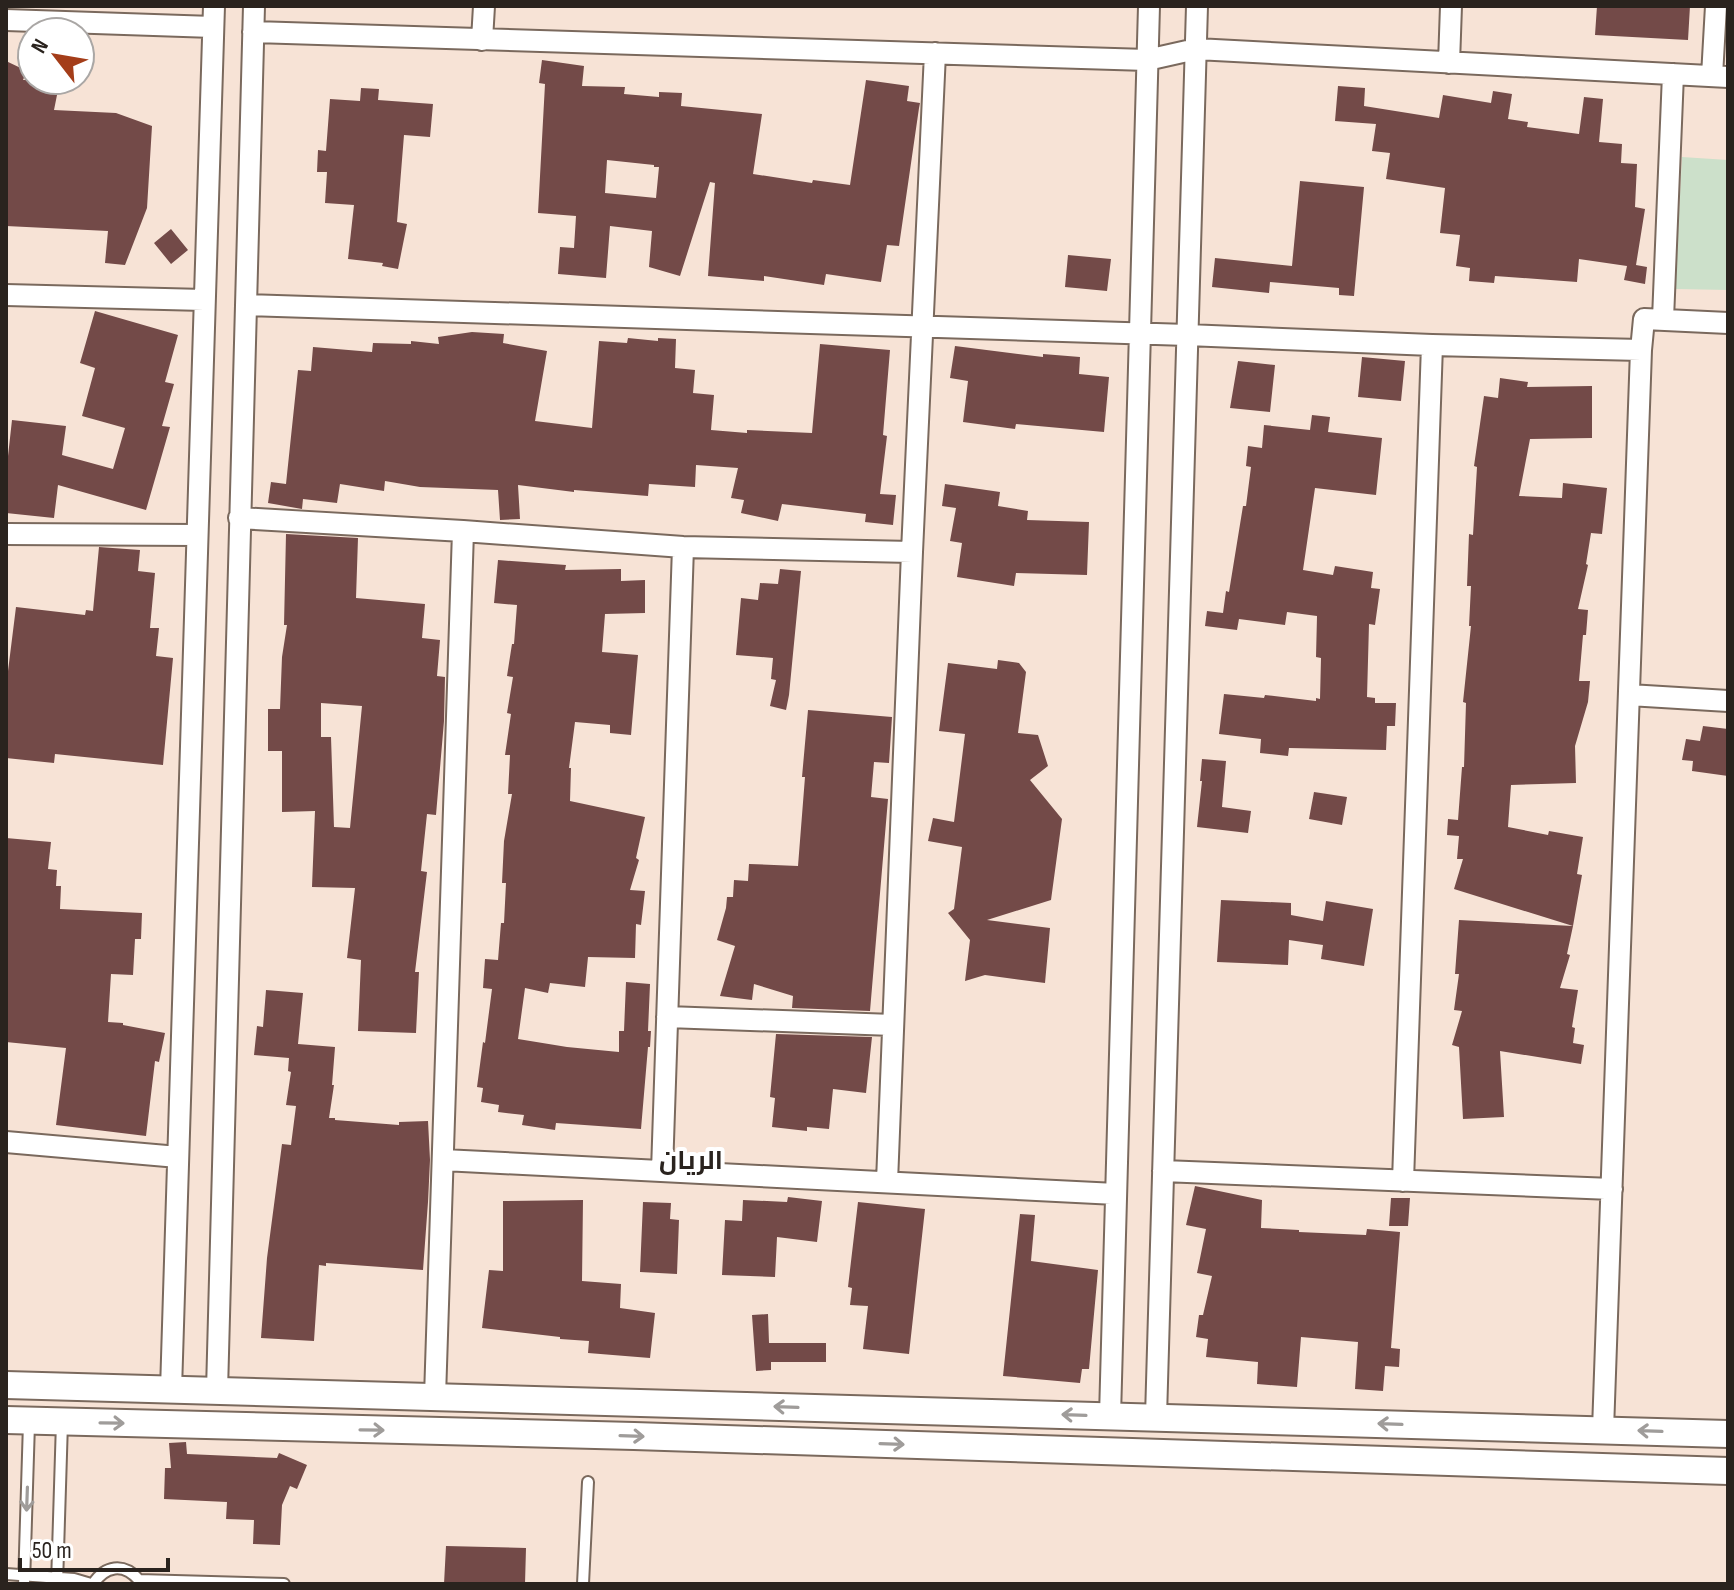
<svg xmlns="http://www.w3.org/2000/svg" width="1734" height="1590" font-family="'Sofia Sans Condensed',Cairo,sans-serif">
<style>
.green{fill:#cce0ca}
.building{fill:#734a48;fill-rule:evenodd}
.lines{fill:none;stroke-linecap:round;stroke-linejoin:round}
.service-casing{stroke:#7a695d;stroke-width:14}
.minor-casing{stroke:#7a695d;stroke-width:24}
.tertiary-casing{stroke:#7a695d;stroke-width:30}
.service{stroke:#fff;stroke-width:10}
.minor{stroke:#fff;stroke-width:20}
.tertiary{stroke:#fff;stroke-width:26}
.oneway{stroke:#9f9c9a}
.labels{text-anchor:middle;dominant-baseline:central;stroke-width:8;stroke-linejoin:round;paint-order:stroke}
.neighbourhood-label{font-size:26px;font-weight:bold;fill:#2a231e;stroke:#fff}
</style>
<rect width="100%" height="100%" fill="#f7e3d6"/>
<!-- green -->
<path class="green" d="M1682,157L1728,160V290L1675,289Z"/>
<!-- building -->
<path class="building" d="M1597,6H1690L1688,40L1595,35Z
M542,60L584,66L582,86L625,87L624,94L659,97V92L682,93L681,106L762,114L753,174L812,183L813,180L850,185L866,80L909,86L907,101L920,103L919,108L899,246L887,245L881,282L826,274L824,285L764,276V281L708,276L715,183L710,182L680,276L649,267L652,231L610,226L606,278L558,274L560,247L574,248L576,216L538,213L545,84L539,83ZM607,160L654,165V167H659L656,198L605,193Z
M6,61L27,71L23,80H60L54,110L116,113L152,126L147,208L125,265L105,263L108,231L6,226Z
M1338,86L1365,88L1364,106L1439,118L1443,95L1491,103L1493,91L1512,94L1508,119L1528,122L1527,127L1579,134L1584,97L1603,99L1599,142L1622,144L1621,163L1637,164L1635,207L1645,209L1636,265L1647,267L1645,284L1624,280L1627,266L1579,259L1577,282L1495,276L1494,283L1469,281L1470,268L1456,266L1460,235L1440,233L1445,188L1386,179L1390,153L1372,151L1376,124L1335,121Z
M361,88L379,89L378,100L433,104L430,137L404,135L397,222L407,224L398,269L382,266L383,263L348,259L354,205L325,203L327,172H317L318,150L326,151L330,99L360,101Z
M1300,181L1364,187L1354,296L1339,295V288L1270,282L1269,293L1212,287L1215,258L1292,266Z
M171,229L188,250L171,264L154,243Z
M1068,255L1111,259L1107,291L1065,287Z
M95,311L178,335L165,382L174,384L162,426L170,427L146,510L58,485L54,518L6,513V474L12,420L66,426L62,455L113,469L125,428L82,416L95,368L80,363Z
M472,332L504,334L503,343L547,351L535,421L592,428L599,341L627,343L628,338L658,341V338L676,339L675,368L695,370L693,393L714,395L711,430L747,433V430L812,433L820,344L890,350L883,435L887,436L880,494L896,495L893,525L865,522L866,514L782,504L778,521L741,513L744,500L731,498L738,468L696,465L695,487L649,484L648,496L574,490V492L518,485L520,519L500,520L498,490L420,487L385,481L384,491L340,484L337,503L303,499L302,509L268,503L271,482L286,484L298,370L311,371L313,347L372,352L373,343L411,344V341L439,344L438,337Z
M955,346L1043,357V354L1080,357L1079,374L1109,377L1104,432L1016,424L1015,429L963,422L968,381L950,378Z
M1362,357L1405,361L1401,401L1358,397Z
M1238,361L1275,365L1270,412L1230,408Z
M1500,378L1528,382L1527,387L1592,386V438L1530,439L1519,496L1562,498L1563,483L1607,488L1602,534L1591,533L1586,564L1588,565L1578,609L1588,610L1586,635H1583L1579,681H1590L1588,702L1575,746L1576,783L1511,785L1508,827L1548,835L1549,831L1583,837L1577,874L1582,875L1573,926L1454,889L1463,859H1457L1459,836L1447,835L1448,819L1458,820L1462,767H1464L1466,703L1463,702L1471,626H1469L1471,586H1467L1469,534L1473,535L1477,467L1474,466L1484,396L1498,398Z
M1312,415L1330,417L1328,432L1382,438L1376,495L1315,488L1303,570L1333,575L1335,566L1373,572L1371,588L1380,589L1375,625L1369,624L1367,697L1375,698V703H1396L1395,726H1387L1386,750L1289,748L1288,756L1260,753L1261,739L1219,734L1224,694L1264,698L1265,695L1316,701V698L1320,699L1321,658L1316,657L1317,616L1287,612L1285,625L1239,619L1237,630L1205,626L1207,611L1223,613L1226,591L1229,592L1243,506H1246L1251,467L1246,466L1248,446L1262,448L1264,425L1310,430Z
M945,484L1000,492L998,506L1028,511L1027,520L1089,522L1087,575L1016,573L1014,586L957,577L962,543L950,541L956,508L942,506Z
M286,534L358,538L356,598L425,604L422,638L440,640L437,676L445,677L444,721L436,815L427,814L421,871L427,872L415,972H419L416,1033L358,1031L361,960L347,958L355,888L312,887L315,811L282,812V751H268V709H280L282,657L287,625H284ZM321,703L362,706L350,828L334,827L331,737H321Z
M99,547L140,550L138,571L155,573L150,628H159L156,656L173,658L163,765L55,754L54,763L6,758V687L16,607L85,615L86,610L93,611Z
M498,560L566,565L565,570L621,569V581L645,580V613L605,614L602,652L638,655L631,735L610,733V725L575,722L569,768H571L570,801L645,817L636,858L639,860L630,890L645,891L641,925L636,924L635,958L588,957L585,987L550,983L548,993L525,988L518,1039L567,1047L619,1052V1031H624L626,982L650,984L648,1031H651L650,1047H648L641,1129L556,1123L555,1130L522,1125L524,1115L498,1112L499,1105L481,1102L483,1088L477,1087L483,1042L485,1043L492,989L483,988L485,959L498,960L501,923H504L506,883H502L504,841L512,794H508L510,755H505L511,714L507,713L513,677L507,676L512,644H514L517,605L494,603Z
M780,569L801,571L789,695L786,710L770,706L776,680L771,679L773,658L736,655L741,598L758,600L760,583L778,584Z
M998,660L1019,663L1026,672L1018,733L1038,735L1048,766L1030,780L1062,819L1051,900L987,920L1050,928L1045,983L985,975L965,981L970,940L948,913L954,909L962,847L928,841L933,818L954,822L965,734L939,731L948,663L997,669Z
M808,710L892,717L889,763L874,762L871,797L888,799L870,1011L792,1008L793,996L754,984L752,1000L720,996L735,946L717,940L726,908L727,897H733L734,880L748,881L749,864L798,866L805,777H802Z
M1703,726L1728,729V776L1692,771L1693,761L1682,760L1686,739L1700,741Z
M1202,759L1226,761L1222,807L1251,811L1248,833L1197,827L1202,781H1200Z
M1314,792L1347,797L1342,825L1309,819Z
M6,838L51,842L48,869L57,870L56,886H61L60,909L142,913L141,939H135L133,975L111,974L108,1022L123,1023V1025L165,1033L159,1062L155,1061L146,1136L56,1125L66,1048L6,1042Z
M1221,900L1291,903V915L1323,921L1326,901L1373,909L1364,966L1321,959L1323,945L1289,940L1288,965L1217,962Z
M1459,920L1573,926L1567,954L1570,955L1560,988L1578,990L1572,1027L1575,1028L1573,1043L1584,1045L1581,1064L1500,1051L1504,1117L1463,1119L1459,1047L1452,1045L1462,1011L1454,1010L1459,974H1455Z
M266,990L303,993L298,1044L335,1047L332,1085H334L329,1118H335V1120L399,1125V1122L428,1121L430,1160L428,1202L423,1270L326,1263V1266L319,1265L314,1341L261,1338L267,1258L282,1144L291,1145L296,1106L286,1105L291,1072L288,1071L289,1058L254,1055L257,1026L263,1027Z
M776,1034L872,1037L866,1093L833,1089L829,1129L807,1127V1131L772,1127L775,1098L770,1097Z
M1195,1186L1262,1200L1261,1228L1299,1230V1232L1366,1235L1367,1229L1400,1232L1391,1348L1400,1349L1399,1367L1385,1366L1383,1391L1355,1389L1358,1342L1301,1337L1297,1387L1257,1384L1258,1362L1206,1357L1208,1339L1196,1337L1199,1315H1203L1212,1276L1197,1273L1206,1229L1186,1225Z
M788,1197L822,1201L817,1242L777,1237L775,1277L722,1275L725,1220L742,1221L743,1200L787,1202Z
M1391,1198H1410L1408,1226H1389Z
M583,1200L582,1281L621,1284L620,1308L655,1313L650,1358L588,1353L589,1341L560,1339V1337L482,1328L489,1270L503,1271V1201Z
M643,1202L671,1203L670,1219L679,1220L677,1274L640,1272Z
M858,1202L925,1209L909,1354L863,1349L868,1306L850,1305L852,1288L848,1287Z
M1020,1214L1035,1215L1031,1261L1098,1270L1089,1369H1082L1080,1383L1003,1376Z
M768,1314L769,1343H826V1362H771V1370L756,1371L752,1315Z
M186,1442L187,1454L277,1458L279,1453L307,1465L297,1489L290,1486L282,1505L280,1545L253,1544L254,1520L226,1519L227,1502L164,1499L165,1468H171L169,1443Z
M446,1546L526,1548L525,1584H444Z"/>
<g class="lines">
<defs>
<path id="service" d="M6,1574L74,1579L91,1584
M24,1584L29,1423
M57,1584L62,1422
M93,1584C105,1566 123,1562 139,1580L284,1584
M583,1584L588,1482"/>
<path id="minor" d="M6,20L213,27
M253,32L1147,60L1196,49L1728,77
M482,40L484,6
M1449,63L1451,6
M1712,76L1716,6
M6,295L204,300
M246,305L1187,335L1432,345L1641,350L1603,1430
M1663,319L1673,74
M1641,350L1644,319L1728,323
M239,518L463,531
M6,534L197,535
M1629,695L1728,701
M667,1017L893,1025
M6,1142L178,1157
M443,1160L1116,1194
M662,1171L683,547
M1163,1171L1612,1189
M1403,1181L1432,345
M887,1182L912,552L935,53
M171,1390L214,6
M217,1391L254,6
M435,1397L463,531L683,547L912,552
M1110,1416L1149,6
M1156,1417L1197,6"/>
<path id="tertiary" d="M6,1385L1728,1434
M6,1420L634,1436L1728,1471"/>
</defs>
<!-- service casing -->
<use href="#service" class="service-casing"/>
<!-- minor casing -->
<use href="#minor" class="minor-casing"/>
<!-- tertiary casing -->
<use href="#tertiary" class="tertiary-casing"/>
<!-- service -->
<use href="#service" class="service"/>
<!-- minor -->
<use href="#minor" class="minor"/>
<!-- tertiary -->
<use href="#tertiary" class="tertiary"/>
</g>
<!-- one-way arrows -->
<defs><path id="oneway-shaft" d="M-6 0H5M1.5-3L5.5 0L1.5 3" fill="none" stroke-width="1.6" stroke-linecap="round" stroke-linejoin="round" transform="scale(2)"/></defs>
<g class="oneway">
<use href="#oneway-shaft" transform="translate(786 1407) rotate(-178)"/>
<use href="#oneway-shaft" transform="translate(1074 1415) rotate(-178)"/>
<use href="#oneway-shaft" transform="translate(112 1423) rotate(1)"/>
<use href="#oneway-shaft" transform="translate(1390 1424) rotate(-178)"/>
<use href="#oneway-shaft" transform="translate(372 1430) rotate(1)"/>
<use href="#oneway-shaft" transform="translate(1650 1431) rotate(-178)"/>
<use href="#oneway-shaft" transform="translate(632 1436) rotate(2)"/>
<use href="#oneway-shaft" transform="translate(892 1444) rotate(2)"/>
<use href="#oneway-shaft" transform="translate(27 1499) rotate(92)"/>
</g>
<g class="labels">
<!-- neighbourhood labels -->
<g class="neighbourhood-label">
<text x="691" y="1161">الريان</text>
</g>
</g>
<!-- border -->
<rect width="1734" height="1590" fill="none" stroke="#2a231e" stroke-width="16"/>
<!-- north arrow -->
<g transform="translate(56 56) rotate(301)"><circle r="38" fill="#ffffff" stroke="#aaa7a5" stroke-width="2"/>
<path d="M0-6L14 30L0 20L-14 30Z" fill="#a43d19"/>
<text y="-12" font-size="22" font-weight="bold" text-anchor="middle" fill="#2a231e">N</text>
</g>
<!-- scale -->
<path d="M20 1558v12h148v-12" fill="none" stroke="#2a231e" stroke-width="4"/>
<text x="32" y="1558" font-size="24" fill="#2a231e" stroke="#ffffff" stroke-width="6" paint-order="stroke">50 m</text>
</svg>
